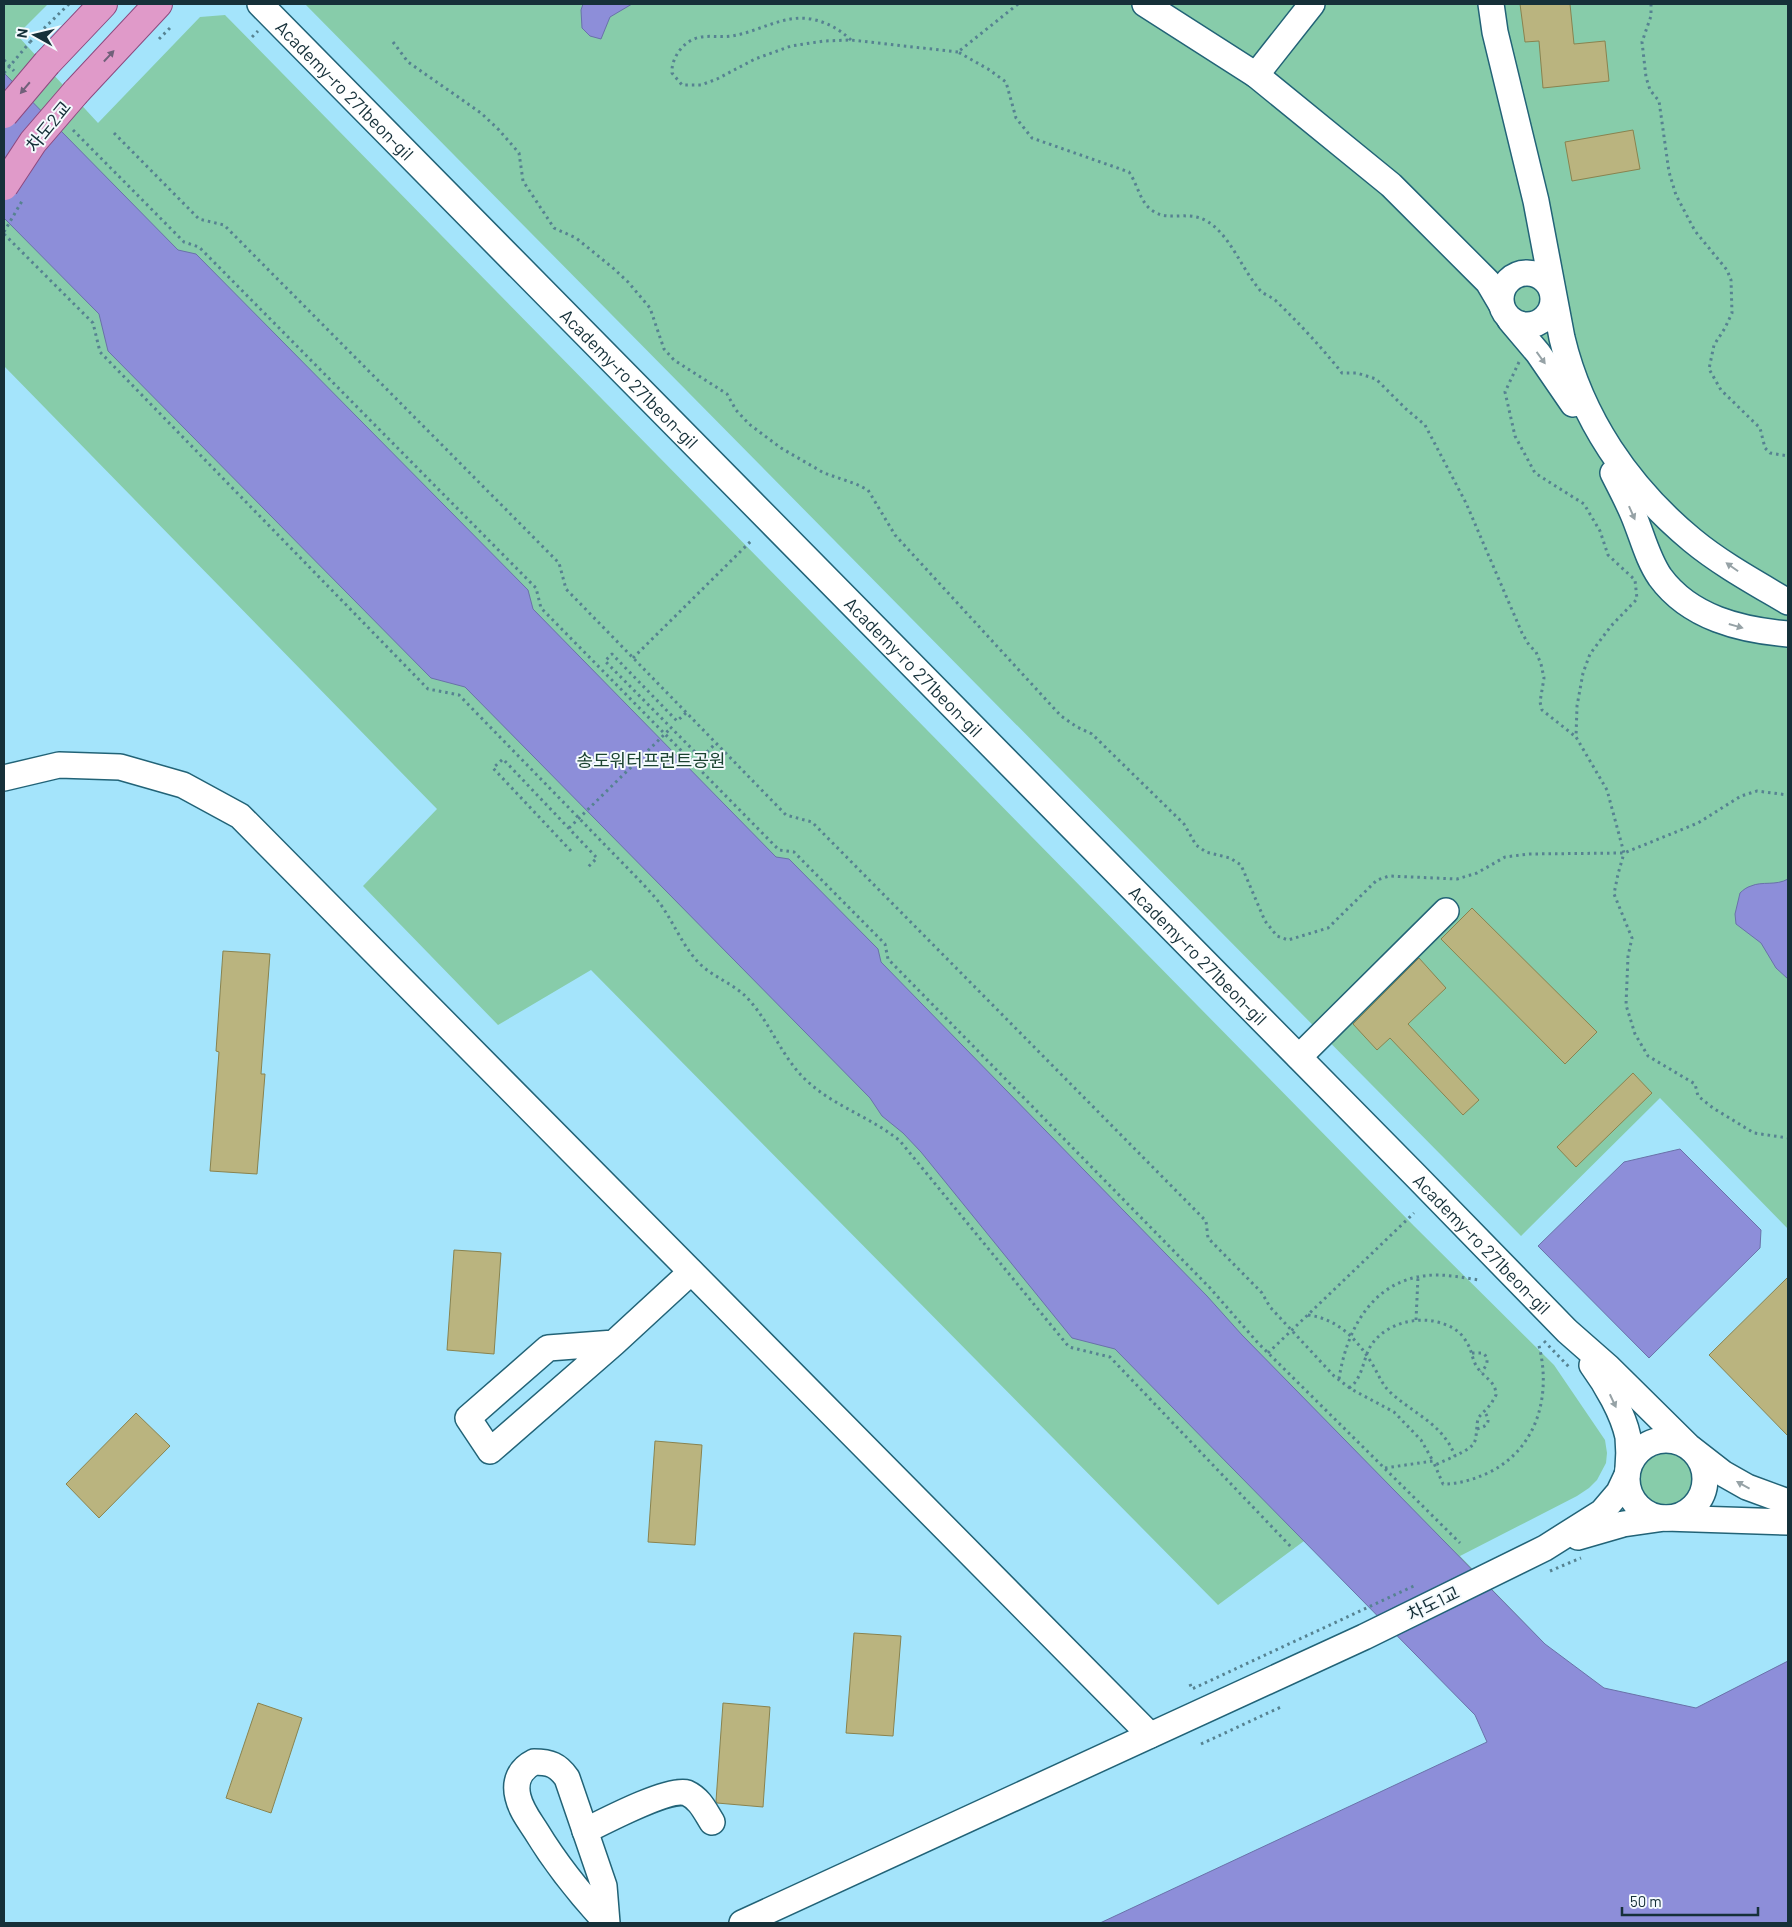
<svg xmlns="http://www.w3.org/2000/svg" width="1792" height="1927" font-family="Barlow,'Noto Sans KR',sans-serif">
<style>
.green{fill:#87ccaa}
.water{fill:#8d8ed9;stroke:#6972a9}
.building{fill:#bab47f;stroke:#89834f}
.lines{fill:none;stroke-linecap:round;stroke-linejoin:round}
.minor-casing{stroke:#226377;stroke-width:28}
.major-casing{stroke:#8c497f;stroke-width:30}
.path{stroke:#568291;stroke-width:3;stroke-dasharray:2.5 4;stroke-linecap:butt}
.minor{stroke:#fff;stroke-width:25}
.major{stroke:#e09ac9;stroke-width:28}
.major-bridge-casing{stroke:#8c497f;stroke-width:30;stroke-linecap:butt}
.path-bridge{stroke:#568291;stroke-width:3;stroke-dasharray:2.5 4;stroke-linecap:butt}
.major-bridge{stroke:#e09ac9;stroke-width:28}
.oneway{fill:#71607a}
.oneway2{fill:#96a2a6}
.labels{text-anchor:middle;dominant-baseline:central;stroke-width:4;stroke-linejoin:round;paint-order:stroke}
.street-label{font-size:18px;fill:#163039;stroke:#f4fafd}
.park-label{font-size:18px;fill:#1a4230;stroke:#f4fafd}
</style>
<rect width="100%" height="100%" fill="#a4e4fb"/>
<!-- green -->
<path class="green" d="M4,4H48L17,35L98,123L200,17L225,15L1414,1226L1554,1365L1605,1440L1607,1453L1606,1463L1597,1480L1589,1488L1577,1496L1460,1556L1545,1644L1475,1714L1304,1541L1218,1605L591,970L498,1025L363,886L437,809L4,366Z
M305,4H1788V1229L1660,1098L1521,1236Z
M1639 1478a27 27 0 1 1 54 0a27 27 0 1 1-54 0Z"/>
<!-- water -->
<path class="water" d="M583,4H632L610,17L601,39L590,36L582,28L581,10Z
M4,73L178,250L196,254L528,590L533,609L776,857L789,859L878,949L881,962L1207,1296L1242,1335L1545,1644L1604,1688L1696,1708L1788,1661V1923H1100L1487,1742L1475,1715L1115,1349L1072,1338L921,1152L903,1133L882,1116L870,1098L465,687L431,678L108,351L99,314L4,218Z
M1788,879V979L1776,968L1761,943L1736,924L1735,914L1740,893C1743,890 1747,887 1751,886C1762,881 1776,886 1788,879Z
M1680,1149L1761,1230L1760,1248L1649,1358L1538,1246L1624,1162Z"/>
<!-- building -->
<path class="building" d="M1520,4H1570L1574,44L1605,41L1609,81L1543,88L1539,41L1525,42Z
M1633,130L1640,169L1572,181L1565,142Z
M1472,908L1597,1032L1565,1064L1441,939Z
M223,951L270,954L261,1074H265L257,1174L210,1171L219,1052L216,1051Z
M1419,958L1446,988L1408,1024L1479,1100L1463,1115L1390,1038L1377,1050L1353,1024Z
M1633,1073L1652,1093L1576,1167L1557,1147Z
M454,1250L501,1253L494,1354L447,1350Z
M1788,1277V1436L1709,1355Z
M136,1413L170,1446L99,1518L66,1484Z
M655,1441L702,1445L695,1545L648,1542Z
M854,1633L901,1636L893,1736L846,1733Z
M258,1703L302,1718L271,1813L226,1798Z
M723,1703L770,1707L763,1807L717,1803L716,1801Z"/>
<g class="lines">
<defs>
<g id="minor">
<path id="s1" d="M260,4L1415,1175L1567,1331L1608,1367L1688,1446L1724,1474L1747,1487L1788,1502"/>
<path d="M1145,4L1256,75L1391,185L1488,282L1501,304"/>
<path d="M1491,4L1495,32L1536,201L1562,338C1581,418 1628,487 1692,540C1721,564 1756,583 1788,602"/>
<path d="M1256,75L1312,4"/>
<circle cx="1527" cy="299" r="26"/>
<path d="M1510,320L1538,353L1573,404"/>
<path d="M1613,473C1620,487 1627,500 1633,514C1642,535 1647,558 1660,577C1690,618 1741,630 1788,634"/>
<path d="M4,778L59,765L120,767L183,785L240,816L1150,1735"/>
<path d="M1299,1057L1446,911"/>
<path d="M614,1343L490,1451L468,1418L548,1348L614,1343L691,1272"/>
<path d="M1592,1365C1606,1384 1623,1413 1628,1437C1629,1447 1629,1458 1628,1468"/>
<circle cx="1666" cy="1479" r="39"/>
<path d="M1578,1537L1623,1524L1665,1518L1788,1522"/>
<path d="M534,1762C550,1762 558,1765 567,1778L604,1886L607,1923C580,1894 556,1864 536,1831C529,1820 521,1810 518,1797C514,1781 520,1769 534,1762Z"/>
<path d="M585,1831C603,1822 670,1787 687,1793C700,1799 705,1811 712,1822"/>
<path d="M742,1923L1364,1637L1545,1548L1602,1512L1619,1492L1627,1475"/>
</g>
<path id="major" d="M47,63L103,4
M76,92L158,4"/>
</defs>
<!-- minor casing -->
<use href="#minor" class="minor-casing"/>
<!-- major casing -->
<use href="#major" class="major-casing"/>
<!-- path -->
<path class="path" d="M1018,4L958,52L988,69L1006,82L1016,118L1032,138L1129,172C1138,185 1140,203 1153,211C1172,224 1193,205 1217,229C1233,244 1244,271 1259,289C1263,295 1272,296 1277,302C1300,324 1322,348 1342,373H1357L1376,379L1406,409L1425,425L1466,503L1522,633L1529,645L1536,652L1541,664L1544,678L1540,702L1542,710L1576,737
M1651,4V16L1642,42L1646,77L1650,90L1659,101L1669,172L1676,195L1695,231L1727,270L1731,280L1732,313L1725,328L1714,345L1709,369L1721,390L1760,428L1765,448L1770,453L1788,456
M252,37L258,31
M159,39L171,27
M851,40C839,29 827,22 811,19C784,14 758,32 732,36C719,38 706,34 694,39C681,44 671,60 672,73L682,85H701L717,79L755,59L791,46L824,41L851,40L958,52
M30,42L69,4
M393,42L408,62L481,113L499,130L519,153L523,181L554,228L576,238L613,268L628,282L650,308L664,349L674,360L727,394L736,410L749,424L781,448L824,473L856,484L868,490L895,535L1061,716L1077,727L1092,734L1184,824L1196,845L1206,852L1230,858L1241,865L1265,921L1277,936L1288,940L1328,928L1377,880L1389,876L1457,879L1477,873L1505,857L1529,854L1624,853L1698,823L1741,796L1757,791L1788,795
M4,60L14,71
M73,130L184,242L199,247L536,588L541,608L779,850L794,852L885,944L888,959L1210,1288L1258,1343L1460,1543
M114,133L199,219L224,225L559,563L566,589L786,815L812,822L1206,1221L1208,1238L1262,1293L1270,1307L1334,1376L1351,1389L1394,1412L1421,1440L1433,1461
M4,234L93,323L100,352L428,689L459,695L643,884C651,893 659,901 665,911C676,928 684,947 698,962C713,978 736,984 750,1001C772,1026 782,1058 807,1081C835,1107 871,1117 900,1141L1069,1347L1110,1357L1293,1549
M1519,362L1505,392L1515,436L1535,473L1584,504L1600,531L1608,555L1635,580L1637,599L1611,626L1590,654L1583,673L1577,706L1576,737L1607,790L1624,853L1618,874L1614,894L1632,938L1628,956L1626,1005L1635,1034L1648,1056L1695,1084L1698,1096L1713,1108L1754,1133L1788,1138
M633,658L751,541
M686,713L677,721L612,654L605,661L701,758L716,743
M571,851L493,768L503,759L597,858L587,868
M1308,1315C1339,1319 1359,1341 1374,1367C1379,1376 1383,1386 1391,1393C1414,1414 1443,1424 1455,1456L1435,1465
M1416,1320L1418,1277
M1544,1341L1571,1369
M1268,1353L1414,1213
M1472,1353H1483C1490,1359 1487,1366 1481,1372
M1339,1379C1347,1326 1376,1275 1437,1275C1451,1275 1465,1278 1479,1280
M1349,1388C1361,1380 1363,1363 1368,1351C1379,1327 1409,1317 1433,1321C1447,1324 1460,1329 1467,1343C1472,1350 1472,1360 1477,1367C1484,1378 1496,1381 1496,1395L1491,1404L1478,1418C1474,1443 1481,1443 1455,1456
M1477,1429C1489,1426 1491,1421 1484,1411
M1385,1468L1433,1461L1443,1484C1460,1484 1475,1479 1490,1472C1539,1447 1552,1392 1538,1342
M1550,1571L1581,1558
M1190,1684L1192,1689L1416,1585
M1201,1744L1281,1707"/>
<!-- minor -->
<use href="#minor" class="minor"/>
<!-- major -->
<use href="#major" class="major"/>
<defs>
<path id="major-bridge" d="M4,114L47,63
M4,186L33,142L76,92"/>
</defs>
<!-- major-bridge casing -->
<use href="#major-bridge" class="major-bridge-casing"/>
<!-- path-bridge -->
<path class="path-bridge" d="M4,73L30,42
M4,232L22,201
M569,828L671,728"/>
<!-- major-bridge -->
<use href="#major-bridge" class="major-bridge"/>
</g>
<!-- one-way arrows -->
<defs><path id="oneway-solid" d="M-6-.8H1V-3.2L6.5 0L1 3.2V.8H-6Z" transform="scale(1.25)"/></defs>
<g class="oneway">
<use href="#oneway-solid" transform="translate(109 56) rotate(-47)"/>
<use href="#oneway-solid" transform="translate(25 88) rotate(130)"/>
</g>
<g class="oneway2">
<use href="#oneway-solid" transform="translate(1541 358) rotate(54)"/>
<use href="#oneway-solid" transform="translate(1632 513) rotate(66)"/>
<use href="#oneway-solid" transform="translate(1732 567) rotate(-145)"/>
<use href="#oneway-solid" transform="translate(1736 626) rotate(16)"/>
<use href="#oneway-solid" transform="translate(1613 1401) rotate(65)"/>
<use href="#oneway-solid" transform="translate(1743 1485) rotate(-151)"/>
</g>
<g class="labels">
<!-- street labels -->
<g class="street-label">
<text stroke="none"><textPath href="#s1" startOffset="121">Academy-ro 271beon-gil</textPath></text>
<text transform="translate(48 126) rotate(-51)">차도2교</text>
<text stroke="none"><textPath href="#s1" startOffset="526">Academy-ro 271beon-gil</textPath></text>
<text stroke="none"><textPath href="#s1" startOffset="931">Academy-ro 271beon-gil</textPath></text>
<text stroke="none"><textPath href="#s1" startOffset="1336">Academy-ro 271beon-gil</textPath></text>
<text stroke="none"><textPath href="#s1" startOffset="1741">Academy-ro 271beon-gil</textPath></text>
<text transform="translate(1433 1603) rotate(-26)">차도1교</text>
</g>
<!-- park labels -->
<g class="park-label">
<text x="651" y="760">송도워터프런트공원</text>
</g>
</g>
<!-- border -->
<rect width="1792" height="1927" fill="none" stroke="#163039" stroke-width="10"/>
<!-- north arrow -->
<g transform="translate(35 35) rotate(278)" stroke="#f4fafd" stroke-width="4" paint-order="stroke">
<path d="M0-4L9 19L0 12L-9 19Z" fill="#163039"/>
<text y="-8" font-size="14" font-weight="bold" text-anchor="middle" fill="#163039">N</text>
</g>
<!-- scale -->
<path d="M1622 1907v8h136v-8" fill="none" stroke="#163039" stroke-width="2.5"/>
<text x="1630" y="1907" font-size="15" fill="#163039" stroke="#f4fafd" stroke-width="4" paint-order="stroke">50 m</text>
</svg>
